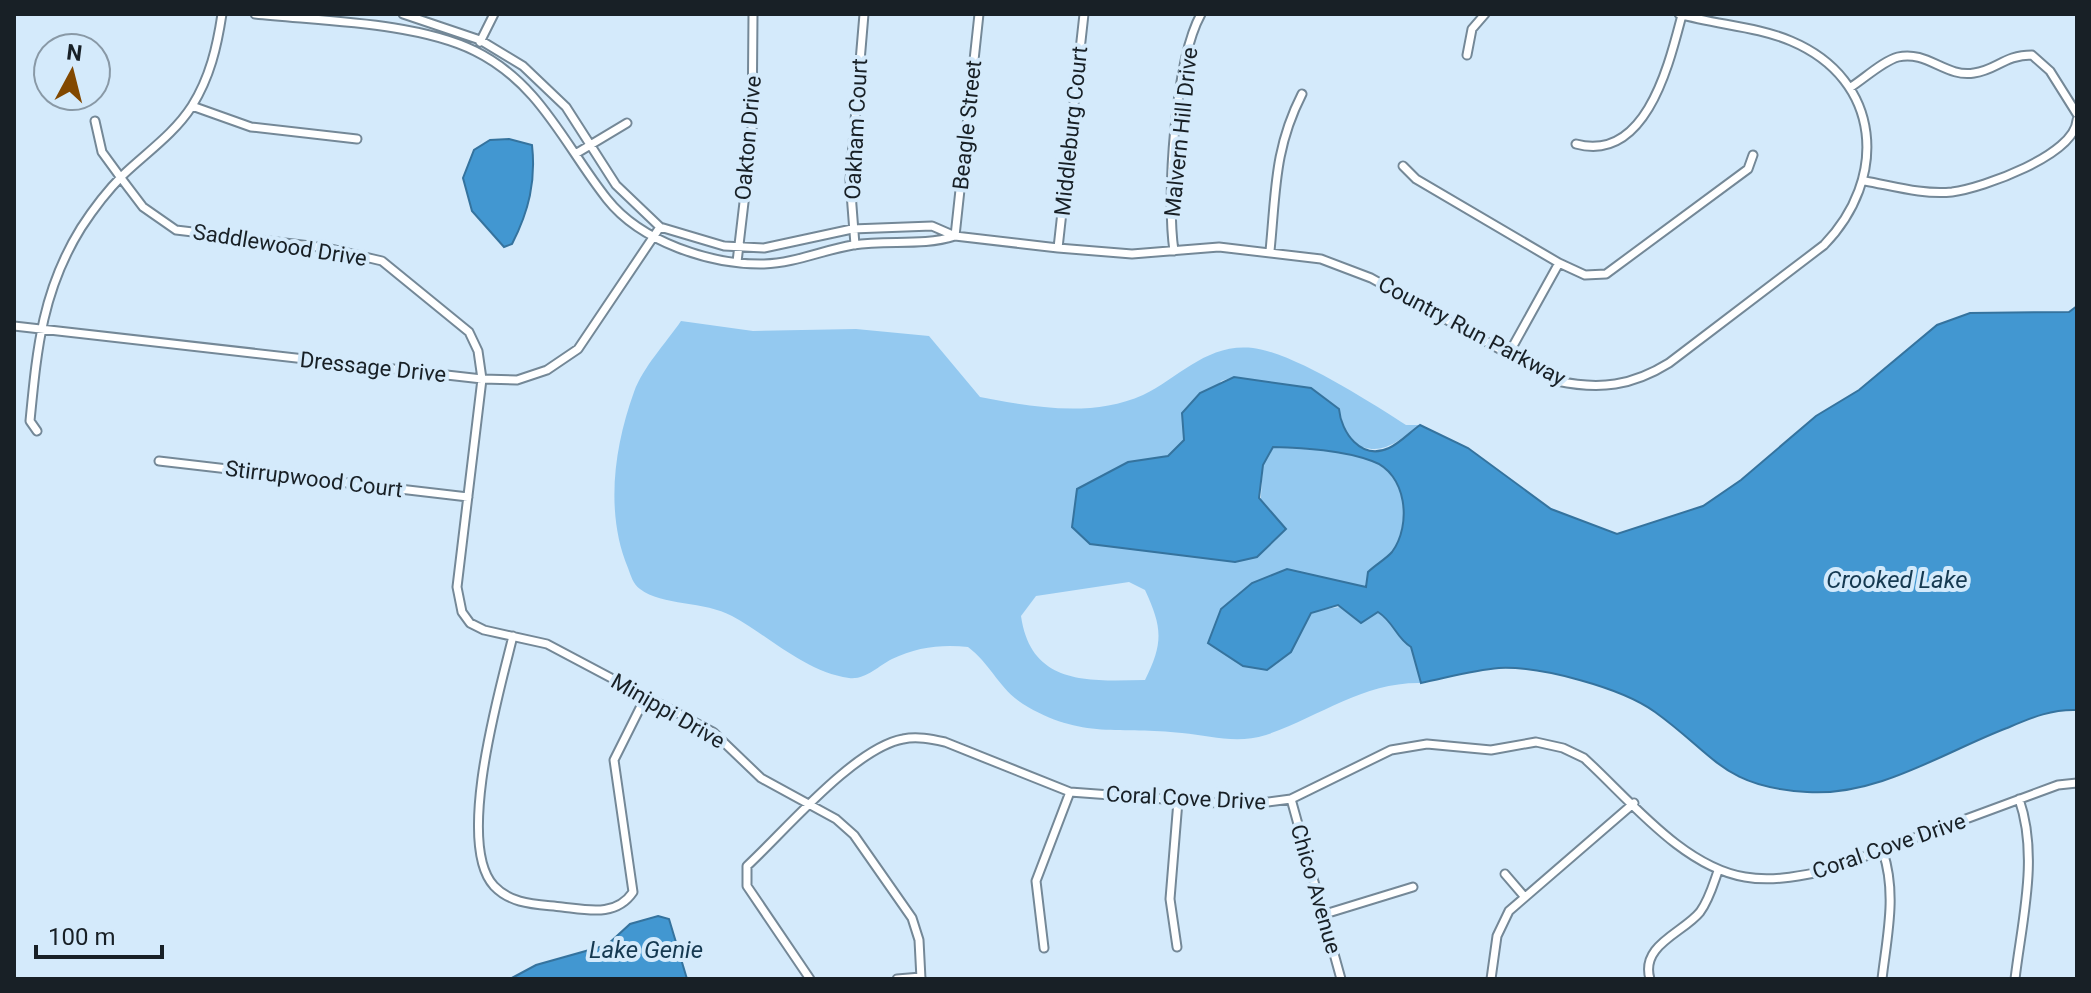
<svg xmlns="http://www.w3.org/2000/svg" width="2091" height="993" font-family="Roboto,sans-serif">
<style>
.green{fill:#94c9f0;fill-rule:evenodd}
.water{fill:#4297d1;stroke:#35739e;stroke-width:2}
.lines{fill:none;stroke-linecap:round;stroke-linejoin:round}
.minor-casing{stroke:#748897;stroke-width:11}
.minor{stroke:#fff;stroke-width:7}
.labels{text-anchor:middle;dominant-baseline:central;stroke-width:8;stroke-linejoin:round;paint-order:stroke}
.street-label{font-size:22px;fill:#182026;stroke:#d4eafb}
.water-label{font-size:24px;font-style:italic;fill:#153951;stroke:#d4eafb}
</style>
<rect width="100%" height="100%" fill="#d4eafb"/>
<!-- green -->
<path class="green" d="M681,321L753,331L856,329L929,336L980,397C1031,407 1092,418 1143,395C1180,377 1207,343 1253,348C1294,353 1370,402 1406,425H1420C1397,442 1381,458 1353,443L1311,388L1234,377L1221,381L1184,440L1169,456L1128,462L1090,544L1235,562L1257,557L1263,465L1273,447C1306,449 1341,450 1372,461C1407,473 1412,525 1392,552C1386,559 1375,566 1368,572L1366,587L1287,569L1291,652L1310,613C1334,606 1373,600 1392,621C1400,629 1400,640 1411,647L1421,683C1363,682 1319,717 1266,735C1237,744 1211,736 1182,733C1121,726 1081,740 1023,704C999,689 990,663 968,647C943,644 916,647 892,659C878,666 866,680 849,678C805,672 769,636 732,616C705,601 662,606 640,589C633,584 631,576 628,568C605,513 614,447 634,392C643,367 666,343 681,321ZM1129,582L1145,590C1162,627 1164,642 1145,680C1089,681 1031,686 1021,616L1036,596Z"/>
<!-- water -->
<path class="water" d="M509,139L532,145C536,181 529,211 512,244L504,247L472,211L463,178L474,150L490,140Z
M2077,306V710C2051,709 2031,718 2007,728C1944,752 1877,797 1807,792C1723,787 1716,756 1655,712C1622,688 1541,666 1499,668C1473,670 1446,678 1421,683L1411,647C1396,638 1394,622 1378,612L1361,623L1338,605L1311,613L1291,652L1267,670L1243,666L1208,643L1221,609L1252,583L1287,569L1366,587L1368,572C1375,565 1386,559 1392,552C1412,525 1407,473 1372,461C1342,450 1305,448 1273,447L1263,465L1259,498L1286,529L1257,557L1235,562L1090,544L1072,527L1077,489L1128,462L1168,456L1184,440L1182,413L1200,393L1234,377L1311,388L1339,409C1341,432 1361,461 1389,448C1400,443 1410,432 1420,425L1468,448L1551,509L1617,534L1703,506L1741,480L1816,416L1859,390L1937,325L1970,313L2069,312Z
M658,916L669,919L687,979H510L536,965L607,945L630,924Z"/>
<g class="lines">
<defs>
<path id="minor" d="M255,14C320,21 417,22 475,51C540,83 565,146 607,199C641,242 711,265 764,264C795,263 823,250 853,245C888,239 921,247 955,236
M403,14L480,40L523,66L566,107L616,185L660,227L724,246L764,248L852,229L932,226L955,236L1058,248L1132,254L1219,247L1321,259L1371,278L1557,381C1600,390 1632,386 1669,363L1824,245C1888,179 1883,80 1791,41C1756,26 1716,25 1679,14
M480,42L494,14
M1467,55L1472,29L1485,14
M1851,87C1865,78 1883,61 1898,57C1927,50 1946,78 1974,73C1997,70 2004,55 2032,55L2050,71L2077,114
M192,106L251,127L357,139
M95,121L102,152L121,178L143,207L176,230L327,248L382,261L469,332L478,351L482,379L457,587L462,612L470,623L484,630L547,644L713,732L761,778L836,819L854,835L912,918L919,940L921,979
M1576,144C1646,163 1669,64 1682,15
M577,153L627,123
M1403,166L1416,179L1559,263L1585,275L1606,274L1748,169L1753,155
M1865,181C1893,186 1923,195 1952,192C1983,188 2075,155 2077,120
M955,236L979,14
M855,245L850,180L864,14
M1058,248L1084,14
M1174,251C1166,197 1175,61 1201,14
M1270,251C1276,191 1274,149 1302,94
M737,262L752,134L753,14
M14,326L482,379L517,380L547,370L578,349L660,227
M1508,355L1559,263
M37,431L30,421C37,349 42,291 81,228C92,211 108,190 123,175C146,153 174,134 192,106C210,77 217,47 222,14
M159,461L468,497
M513,636C500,689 455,844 494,886C512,905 537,904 562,907C588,910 616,917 633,892L614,760L646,696
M1291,799L1341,979
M1505,874L1523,895
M1325,914L1413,887
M1177,947L1170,899L1178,801
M1044,948L1036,881L1070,792
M810,979L747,886V866C784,832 854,748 903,739C917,736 931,739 945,742L1070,792L1245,805L1291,799L1391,750L1427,744L1491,750L1536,742L1563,748L1584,758C1630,800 1683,867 1745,877C1772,882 1799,876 1825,871L2058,785L2077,783
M897,979L921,977
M1491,979L1497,936L1509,911L1634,803
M1650,979C1640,945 1683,933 1700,912C1709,900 1713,885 1718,871
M1882,979C1887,936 1897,894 1883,852
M2015,979C2022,920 2039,856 2019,799"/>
</defs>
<!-- minor casing -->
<use href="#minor" class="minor-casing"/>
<!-- minor -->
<use href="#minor" class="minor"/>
</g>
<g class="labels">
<!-- street labels -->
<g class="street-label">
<text transform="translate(967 125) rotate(-84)">Beagle Street</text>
<text transform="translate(856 129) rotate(-87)">Oakham Court</text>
<text transform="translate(1071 131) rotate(-84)">Middleburg Court</text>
<text transform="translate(1181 132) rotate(-84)">Malvern Hill Drive</text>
<text transform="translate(748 138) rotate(-85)">Oakton Drive</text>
<text transform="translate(280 245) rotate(9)">Saddlewood Drive</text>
<text transform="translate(1472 331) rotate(28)">Country Run Parkway</text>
<text transform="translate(373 367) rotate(6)">Dressage Drive</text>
<text transform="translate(314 479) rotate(7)">Stirrupwood Court</text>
<text transform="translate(668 711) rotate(30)">Minippi Drive</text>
<text transform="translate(1186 798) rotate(3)">Coral Cove Drive</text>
<text transform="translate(1889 846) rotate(-19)">Coral Cove Drive</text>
<text transform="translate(1316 889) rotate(74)">Chico Avenue</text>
</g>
<!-- water labels -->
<g class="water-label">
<text x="1897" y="580">Crooked Lake</text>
<text x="646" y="950">Lake Genie</text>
</g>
</g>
<!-- border -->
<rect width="2091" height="993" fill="none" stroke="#182026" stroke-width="32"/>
<!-- north arrow -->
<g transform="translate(72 72) rotate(7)"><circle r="38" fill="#d4eafb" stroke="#8999a6" stroke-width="2"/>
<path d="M0-6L14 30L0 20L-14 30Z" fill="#824800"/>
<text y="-12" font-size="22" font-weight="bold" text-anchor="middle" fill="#182026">N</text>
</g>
<!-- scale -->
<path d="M36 945v12h126v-12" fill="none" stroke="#182026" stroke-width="4"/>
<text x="48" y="945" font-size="24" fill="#182026" stroke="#d4eafb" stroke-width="6" paint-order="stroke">100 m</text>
</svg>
